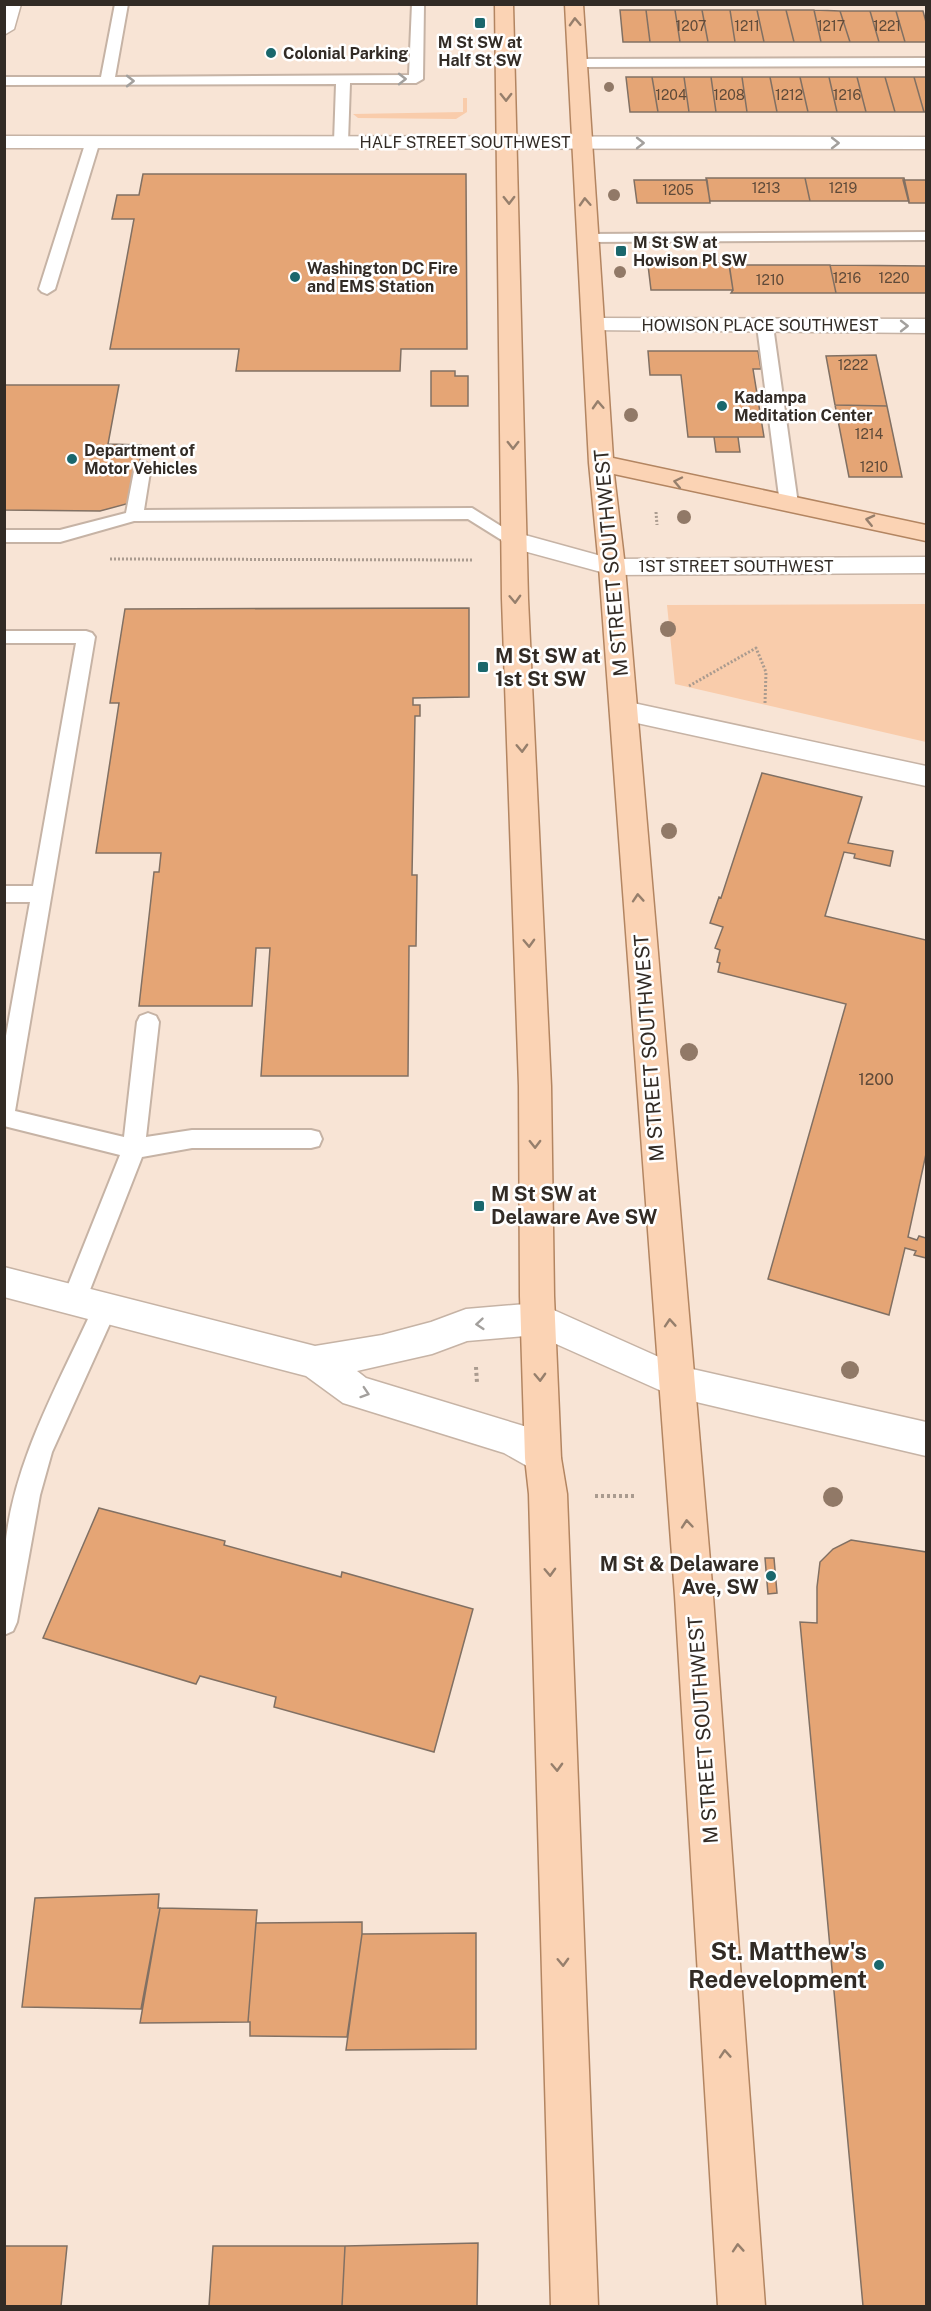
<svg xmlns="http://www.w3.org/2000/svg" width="931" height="2311" font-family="'Public Sans',sans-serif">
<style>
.green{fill:#f9ccab}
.building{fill:#e5a575;stroke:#817063;stroke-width:1.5}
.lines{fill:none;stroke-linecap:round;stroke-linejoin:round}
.service-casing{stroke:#c6b3a5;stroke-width:4}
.minor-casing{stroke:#c6b3a5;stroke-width:3}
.primary-casing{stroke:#b38561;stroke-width:3}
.path-far1{stroke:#aa9b8f;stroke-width:3;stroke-dasharray:2 2;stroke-linecap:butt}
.path{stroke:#aa9b8f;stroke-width:4;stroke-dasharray:3 3;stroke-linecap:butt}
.service{fill:#fff;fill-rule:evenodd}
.minor{fill:#fff;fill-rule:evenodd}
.primary{fill:#fbd3b4;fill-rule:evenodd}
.tree{fill:#917967}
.oneway{stroke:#967f6c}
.oneway2{stroke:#a3a09d}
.poi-dot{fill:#1a676c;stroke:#fff;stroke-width:2}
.labels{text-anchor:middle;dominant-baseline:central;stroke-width:5;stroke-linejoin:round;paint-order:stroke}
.far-number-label{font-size:14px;fill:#5f4a39}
.far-poi-label{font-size:16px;font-weight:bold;fill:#322b25;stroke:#fff;text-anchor:start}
.far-street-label{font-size:16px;fill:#322b25;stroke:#fff}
.number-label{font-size:16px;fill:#5f4a39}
.street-label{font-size:20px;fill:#322b25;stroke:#fff}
.poi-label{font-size:20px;font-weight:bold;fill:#322b25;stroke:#fff;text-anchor:start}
.near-poi-label{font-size:24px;font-weight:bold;fill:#322b25;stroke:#fff;text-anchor:end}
</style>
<rect width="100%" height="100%" fill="#f8e4d5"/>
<!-- green -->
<path class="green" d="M463,98H467V112L456,119L358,118L353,114L463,112Z
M926,604V742L675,684L667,605Z"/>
<!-- building -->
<path class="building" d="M620,10H646L650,42H623Z
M646,10H675L680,42H650Z
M675,10H702L708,42H680Z
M702,10H730L735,42H708Z
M730,10H757L764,42H735Z
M757,10H786L794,42H764Z
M786,10H814L821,42H794Z
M814,10L840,11L850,42H821Z
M840,11H870L879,42H850Z
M870,11H896L905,42H879Z
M896,11H923L926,22V42H905Z
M626,77H652L658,112H630Z
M652,77H684L689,112H658Z
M684,77H711L716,112H689Z
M711,77H742L747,112H716Z
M742,77H770L777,112H747Z
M770,77H800L808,112H777Z
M800,77H829L837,112H808Z
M829,77H857L866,112H837Z
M857,77H885L895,112H866Z
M885,77H914L924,112H895Z
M914,77H926V112H924Z
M143,174H466L467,349H401L400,371H236L239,349H110L134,219H112L117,195H139Z
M706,178H805L810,201H710Z
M805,178H904L909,201H810Z
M634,180H707L710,203H637Z
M903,180H926V203H909Z
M659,263H729L733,290H651L648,265Z
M729,265H830L836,293H731L733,290Z
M830,265L926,266V293H836Z
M648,351H758L761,369H753L764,437H688L681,375H650Z
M876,355L887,406L835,405L826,356Z
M431,371H455V376H468V406H431Z
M4,385H119L108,444L141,445L139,473L130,503L100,511L4,510Z
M835,405L887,406L902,477H849Z
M714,437H738L740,452H716Z
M469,608V697L413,698V705H420V716H415L412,875H417L416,946H409L408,1076H261L270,948H256L252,1006H139L154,872H159L161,853H96L119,703H110L125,609Z
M762,773L862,797L848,843L893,851L890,866L854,858L855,854L844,852L825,916L926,940V1154L908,1237L917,1240L919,1236L926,1238V1258L914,1255L916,1251L905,1248L889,1315L768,1279L846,1004L718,972L720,963L717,962L720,950L715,948L723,927L710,923L719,897L721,898Z
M99,1508L225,1541L224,1545L341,1577L342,1572L473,1609L434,1752L274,1707L276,1697L200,1676L196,1684L43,1638Z
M851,1540L926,1552V2306H863L800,1622L817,1623V1587L820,1562L833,1549Z
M765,1558H774L777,1593L768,1594Z
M159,1894L158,1908H160L141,2009L22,2007L35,1898Z
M160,1908L257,1910L248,2022L140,2023Z
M362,1922V1934L347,2037L250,2036V2022H248L256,1923Z
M476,1933V2049L346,2050L362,1934Z
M478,2243L477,2306H342L345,2246Z
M4,2246H67L61,2306H4Z
M213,2246H345L342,2306H209Z"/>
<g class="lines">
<defs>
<path id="service" d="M115,4H128L115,77L409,75L412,4H424L423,79L416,83H350L348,142L341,146L334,142L336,84L4,85V77H101Z
M926,58V66L577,67L570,63L577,59Z
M93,137L100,141L55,289L47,294L42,292L39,289L86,141Z
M926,232V240L587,242L580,238L587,234Z
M765,321L773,326L798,504L789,509L780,504L757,326Z
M143,461L151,466L144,510L472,508L523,540L514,546L508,544L468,519L134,521L60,542H4V530H60L126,513L135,466Z
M4,631H86L92,633L95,637L15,1111L124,1137L137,1022L140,1016L148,1013L156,1016L159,1022L146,1137L192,1130H311L319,1132L322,1139L319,1146L311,1148H192L142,1157L86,1300L82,1307L74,1310L66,1307L62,1300L120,1155L4,1126V1047L30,902H4V886H33L76,643H4Z
M105,1297L113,1301L117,1308L52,1452L40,1495L17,1622L13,1631L4,1635C4,1606 2,1576 5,1548C13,1462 58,1385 93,1308L97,1301Z"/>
<path id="minor" d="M4,4H21L14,29L4,35Z
M4,136L926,137V149L4,148Z
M594,318L926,319V333L586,330L583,325L586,320Z
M514,532L612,559L926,557V573L612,575L505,546L501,540L505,534Z
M624,701L926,766V786L614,718L610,711L614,704Z
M4,1267L315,1346L382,1335L431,1322L466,1309L538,1303L679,1366L926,1422V1456L675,1397L536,1335L467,1341L432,1354L357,1371L366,1378L527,1427L556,1446L561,1458L556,1470L543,1475L504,1453L343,1403L306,1376L4,1297Z"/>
<path id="primary" d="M495,4H513L528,599L551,1086L554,1296L561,1458L567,1494L598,2306H551L529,1494L525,1458L520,1296L519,1086L502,599Z
M565,4H583L613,458L926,525V541L614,474L625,567L713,1596L765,2306H718L675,1596L599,567L589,463Z"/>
</defs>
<!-- service casing -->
<use href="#service" class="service-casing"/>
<!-- minor casing -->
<use href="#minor" class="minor-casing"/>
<!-- primary casing -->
<use href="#primary" class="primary-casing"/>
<!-- path-far1 -->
<path class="path-far1" d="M656,512L657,525
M110,559L473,560
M689,686L756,648L766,672L765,703"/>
<!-- path -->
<path class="path" d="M476,1367L477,1383
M595,1496H635"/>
<!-- service -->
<use href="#service" class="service"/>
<!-- minor -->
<use href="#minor" class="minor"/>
<!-- primary -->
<use href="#primary" class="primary"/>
</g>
<!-- trees -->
<g class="tree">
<circle cx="609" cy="87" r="5"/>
<circle cx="614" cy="195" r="6"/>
<circle cx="620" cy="272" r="6"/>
<circle cx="631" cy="415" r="7"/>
<circle cx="684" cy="517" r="7"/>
<circle cx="668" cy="629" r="8"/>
<circle cx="669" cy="831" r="8"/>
<circle cx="689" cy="1052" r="9"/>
<circle cx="850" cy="1370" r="9"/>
<circle cx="833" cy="1497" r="10"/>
</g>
<!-- one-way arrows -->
<defs><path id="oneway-chevron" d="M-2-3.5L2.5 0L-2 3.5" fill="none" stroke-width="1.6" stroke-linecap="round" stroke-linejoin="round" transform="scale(1.5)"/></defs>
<g class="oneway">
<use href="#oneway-chevron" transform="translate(575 22) rotate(-92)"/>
<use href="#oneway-chevron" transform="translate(506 97) rotate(89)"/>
<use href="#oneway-chevron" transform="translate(509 200) rotate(89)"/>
<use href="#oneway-chevron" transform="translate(585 202) rotate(-93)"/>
<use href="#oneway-chevron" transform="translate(598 405) rotate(-93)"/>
<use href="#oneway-chevron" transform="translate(513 445) rotate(90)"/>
<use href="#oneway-chevron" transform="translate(678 482) rotate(-168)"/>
<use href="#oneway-chevron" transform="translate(870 520) rotate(-167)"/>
<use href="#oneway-chevron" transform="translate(515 599) rotate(88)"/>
<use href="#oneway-chevron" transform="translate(522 748) rotate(88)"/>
<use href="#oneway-chevron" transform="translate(638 898) rotate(-94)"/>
<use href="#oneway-chevron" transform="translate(529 943) rotate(88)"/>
<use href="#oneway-chevron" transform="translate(535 1144) rotate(89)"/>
<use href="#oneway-chevron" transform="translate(670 1323) rotate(-94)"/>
<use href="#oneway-chevron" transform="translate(540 1377) rotate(88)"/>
<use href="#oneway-chevron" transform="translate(687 1524) rotate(-95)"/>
<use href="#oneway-chevron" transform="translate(550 1572) rotate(88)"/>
<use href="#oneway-chevron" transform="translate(557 1767) rotate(88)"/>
<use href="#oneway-chevron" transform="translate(563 1962) rotate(88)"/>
<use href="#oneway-chevron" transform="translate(725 2054) rotate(-94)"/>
<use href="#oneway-chevron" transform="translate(738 2248) rotate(-94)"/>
</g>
<g class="oneway2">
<use href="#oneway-chevron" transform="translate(402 79)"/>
<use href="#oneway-chevron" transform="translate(130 81)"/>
<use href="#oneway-chevron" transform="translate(640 143)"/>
<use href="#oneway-chevron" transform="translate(835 143)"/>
<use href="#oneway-chevron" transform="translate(904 326)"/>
<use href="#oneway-chevron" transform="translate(480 1324) rotate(175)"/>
<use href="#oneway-chevron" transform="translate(365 1393) rotate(18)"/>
</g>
<!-- markers -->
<g class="poi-dot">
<rect x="474" y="17" width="12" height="12" rx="3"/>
<circle cx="271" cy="53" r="6"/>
<rect x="615" y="245" width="12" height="12" rx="3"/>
<circle cx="295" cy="277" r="6"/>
<circle cx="722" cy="406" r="6"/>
<circle cx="72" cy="459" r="6"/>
<rect x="477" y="661" width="12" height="12" rx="3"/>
<rect x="473" y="1200" width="12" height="12" rx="3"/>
<circle cx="771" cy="1576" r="6"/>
<circle cx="879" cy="1965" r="6"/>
</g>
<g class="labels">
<!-- far-number labels -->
<g class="far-number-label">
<text x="691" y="26">1207</text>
<text x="747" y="26">1211</text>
<text x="831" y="26">1217</text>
<text x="887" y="26">1221</text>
<text x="671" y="95">1204</text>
<text x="729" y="95">1208</text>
<text x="789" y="95">1212</text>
<text x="847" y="95">1216</text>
<text x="766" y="188">1213</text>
<text x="843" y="188">1219</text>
<text x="678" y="190">1205</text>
<text x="847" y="278">1216</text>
<text x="894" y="278">1220</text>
<text x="770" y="280">1210</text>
<text x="853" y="365">1222</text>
<text x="869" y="434">1214</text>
<text x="874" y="467">1210</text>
</g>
<!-- far-poi labels -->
<g class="far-poi-label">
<text x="480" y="42" text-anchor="middle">M St SW at<tspan x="480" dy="18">Half St SW</tspan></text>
<text x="283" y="53">Colonial Parking</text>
<text x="633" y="242">M St SW at<tspan x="633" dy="18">Howison Pl SW</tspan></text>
<text x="307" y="268">Washington DC Fire<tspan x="307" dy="18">and EMS Station</tspan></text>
<text x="734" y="397">Kadampa<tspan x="734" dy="18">Meditation Center</tspan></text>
<text x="84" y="450">Department of<tspan x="84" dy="18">Motor Vehicles</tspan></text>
</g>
<!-- far-street labels -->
<g class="far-street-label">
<text x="465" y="142">HALF STREET SOUTHWEST</text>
<text x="760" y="325">HOWISON PLACE SOUTHWEST</text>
<text x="736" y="566">1ST STREET SOUTHWEST</text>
</g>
<!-- number labels -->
<g class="number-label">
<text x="876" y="1079">1200</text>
</g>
<!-- street labels -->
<g class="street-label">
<text transform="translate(611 563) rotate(-95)">M STREET SOUTHWEST</text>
<text transform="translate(649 1048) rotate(-94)">M STREET SOUTHWEST</text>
<text transform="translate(703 1730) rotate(-94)">M STREET SOUTHWEST</text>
</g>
<!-- poi labels -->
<g class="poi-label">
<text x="495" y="656">M St SW at<tspan x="495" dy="23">1st St SW</tspan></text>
<text x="491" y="1194">M St SW at<tspan x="491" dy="23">Delaware Ave SW</tspan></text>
<text x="759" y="1564" text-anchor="end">M St &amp; Delaware<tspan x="759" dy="23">Ave, SW</tspan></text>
</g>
<!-- near-poi labels -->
<g class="near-poi-label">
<text x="867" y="1951">St. Matthew's<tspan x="867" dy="28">Redevelopment</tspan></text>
</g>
</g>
<!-- border -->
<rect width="931" height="2311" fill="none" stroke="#322b25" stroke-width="12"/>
</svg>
